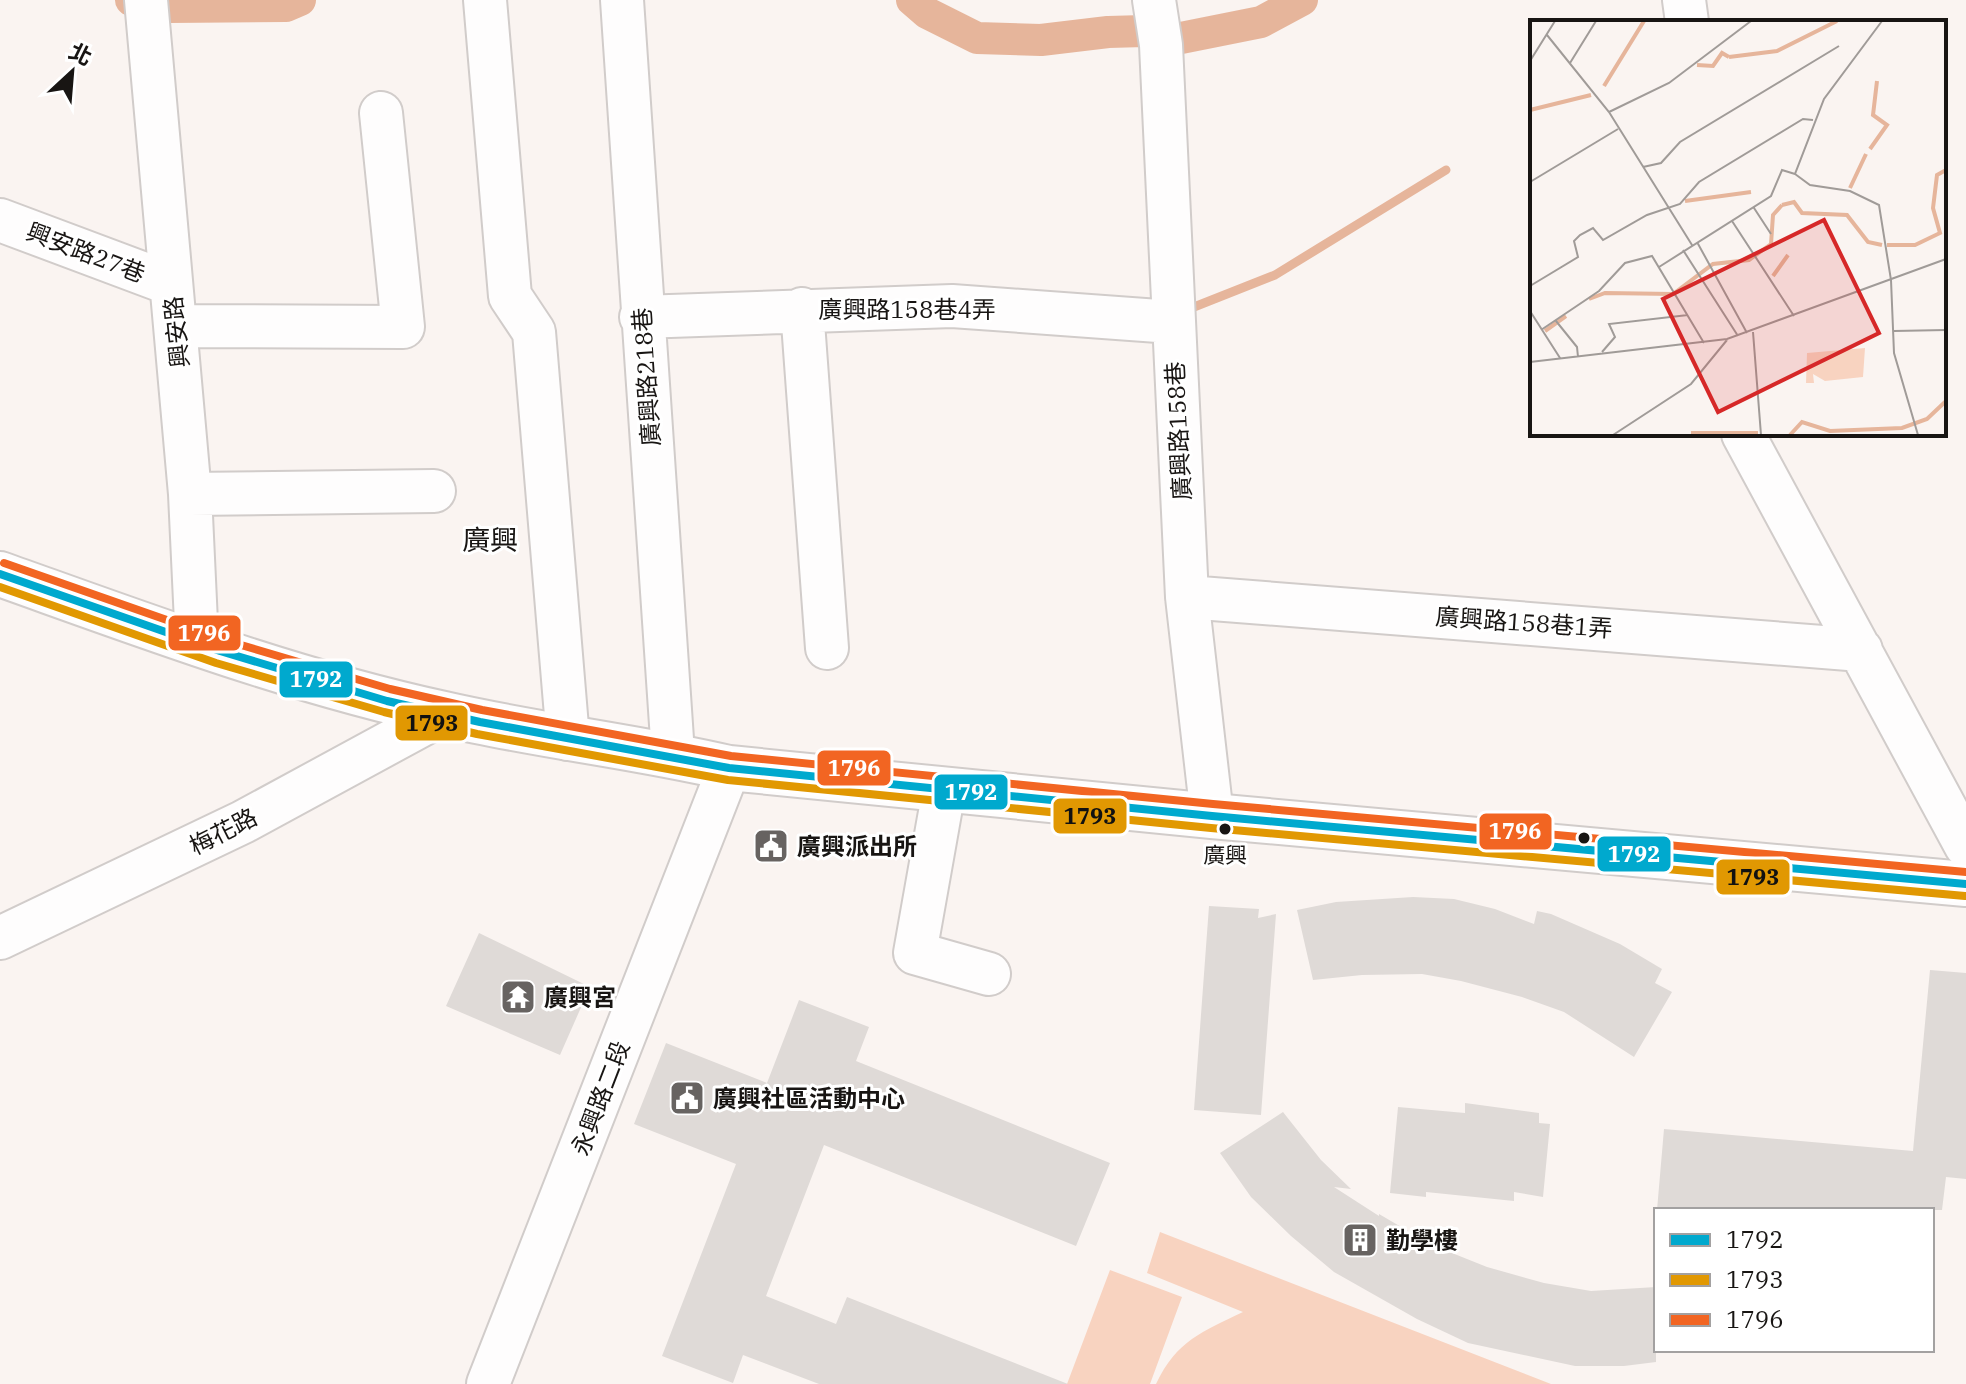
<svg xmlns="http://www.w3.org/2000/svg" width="1966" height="1384" font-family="'IBM Plex Serif','Noto Sans TC',serif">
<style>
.green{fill:#f8d3c0}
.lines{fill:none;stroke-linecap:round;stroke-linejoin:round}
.stream{stroke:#e6b59b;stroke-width:9}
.canal{stroke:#e6b59b;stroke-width:32}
.building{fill:#dfdad7}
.minor-casing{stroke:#d1ccca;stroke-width:46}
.major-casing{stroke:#d1ccca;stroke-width:48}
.minor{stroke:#fefdfd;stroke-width:42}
.major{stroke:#fefdfd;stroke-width:44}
.bus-1-casing{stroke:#fff;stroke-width:14}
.bus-2-casing{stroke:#fff;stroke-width:14}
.bus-3-casing{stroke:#fff;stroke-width:14}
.bus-1{stroke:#00a9ce;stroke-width:8}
.bus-2{stroke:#e19802;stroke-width:8}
.bus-3{stroke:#f26522;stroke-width:8}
.bus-dot{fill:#181513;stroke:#fff;stroke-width:3}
.labels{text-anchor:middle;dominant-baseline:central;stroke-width:6;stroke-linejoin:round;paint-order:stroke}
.bus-label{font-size:22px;fill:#181513;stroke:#fff}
.street-label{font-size:24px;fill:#181513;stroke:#fff}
.poi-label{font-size:24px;font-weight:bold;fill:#181513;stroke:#fff;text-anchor:start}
.quarter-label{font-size:28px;fill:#181513;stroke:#fff}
.inset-river{fill:none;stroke:#e6b59b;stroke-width:4}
.inset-road{fill:none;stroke:#a09b98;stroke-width:2}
.view{fill:#d62828;fill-opacity:0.15;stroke:#d62828;stroke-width:4}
.inset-edge{fill:none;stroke:#181513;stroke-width:4}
.line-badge{stroke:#fff;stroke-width:3}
.badge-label{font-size:22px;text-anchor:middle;font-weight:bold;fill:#fff}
.pale-badge-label{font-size:22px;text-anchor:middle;font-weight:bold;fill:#111}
</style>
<rect width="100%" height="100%" fill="#faf4f1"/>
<!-- green -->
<path class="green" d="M1160,1232L1551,1384H1156C1177,1340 1202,1332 1243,1312L1147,1273Z
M1110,1270L1182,1297L1150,1384H1067Z"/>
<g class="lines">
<!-- stream -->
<path class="stream" d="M1194,307L1275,275L1446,170"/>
<!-- canal -->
<path class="canal" d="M131,0L169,7L286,6L300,0
M912,0L927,13L977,38L1041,40L1108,32L1144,31L1176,39L1261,22L1302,0"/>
</g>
<!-- building -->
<path class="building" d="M1413,897L1454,899L1495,909L1534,924L1537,911L1551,914L1620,944L1662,969L1655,983L1672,992L1634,1057L1564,1012L1522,997L1461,981L1422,974L1362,975L1313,980L1297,910L1336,902Z
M1209,906L1259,909L1258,918L1276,914L1261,1115L1194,1110Z
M479,933L590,987L560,1055L446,1006Z
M1930,970L1966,973V1179L1946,1177L1942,1210H1657L1664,1129L1913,1151Z
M799,1000L869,1027L856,1061L1110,1163L1076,1246L824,1145L766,1296L836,1324L847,1297L1068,1384H819L743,1355L733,1383L662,1356L736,1164L634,1124L666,1043L767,1083Z
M1465,1103L1539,1113V1123L1550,1124L1543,1197L1514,1192V1201L1426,1192V1197L1390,1193L1398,1107L1465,1113Z
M1283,1112L1321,1160L1351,1189L1334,1187L1379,1216V1214L1432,1245L1487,1267L1544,1283L1591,1291L1656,1287V1362L1624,1366H1575L1468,1343L1417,1319L1334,1272L1291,1236L1251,1197L1220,1153Z"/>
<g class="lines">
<defs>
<path id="minor" d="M146,0L190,494L197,644
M485,0L510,296L534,332L568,739
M622,0L673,754
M1154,0L1161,45L1187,597L1212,816
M1684,0L1687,22
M0,220L171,284
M802,309L827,648
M641,317L952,306L1172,322
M176,326L403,327L381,113
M1743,434L1966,846
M190,494L434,491
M1187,597L1861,650
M944,790L915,953L989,974
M0,938L243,822L442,714
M488,1384L729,768"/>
<path id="major" d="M0,574C146,626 292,681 444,714C539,736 635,746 729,768L1212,816L1966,884"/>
</defs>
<!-- minor casing -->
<use href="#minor" class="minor-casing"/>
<!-- major casing -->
<use href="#major" class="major-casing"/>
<!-- minor -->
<use href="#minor" class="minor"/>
<!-- major -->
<use href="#major" class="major"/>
<defs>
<path id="bus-1" d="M0,574L220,651L387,701L480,722L729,768L1212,816L1966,884"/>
<path id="bus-2" d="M0,587L216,663L384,712L477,734L728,780L1211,828L1965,896"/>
<path id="bus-3" d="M4,563L224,640L390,689L482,710L731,756L1213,804L1966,872"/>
</defs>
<!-- bus-1 casing -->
<use href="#bus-1" class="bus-1-casing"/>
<!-- bus-2 casing -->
<use href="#bus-2" class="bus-2-casing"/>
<!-- bus-3 casing -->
<use href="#bus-3" class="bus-3-casing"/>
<!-- bus-1 -->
<use href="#bus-1" class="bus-1"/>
<!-- bus-2 -->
<use href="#bus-2" class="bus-2"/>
<!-- bus-3 -->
<use href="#bus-3" class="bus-3"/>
</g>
<!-- icons -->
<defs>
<symbol id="civic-square" viewBox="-11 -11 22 22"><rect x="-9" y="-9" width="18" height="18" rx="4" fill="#676361" stroke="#fff"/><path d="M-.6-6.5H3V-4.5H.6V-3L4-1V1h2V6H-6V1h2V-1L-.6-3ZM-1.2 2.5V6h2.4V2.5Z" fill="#fff"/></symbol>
<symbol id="temple-square" viewBox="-11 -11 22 22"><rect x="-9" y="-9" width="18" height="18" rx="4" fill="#676361" stroke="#fff"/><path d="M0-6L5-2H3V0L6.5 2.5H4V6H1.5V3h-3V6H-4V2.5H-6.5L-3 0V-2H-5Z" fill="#fff"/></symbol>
<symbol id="building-square" viewBox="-11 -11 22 22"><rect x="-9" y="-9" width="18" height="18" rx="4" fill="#676361" stroke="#fff"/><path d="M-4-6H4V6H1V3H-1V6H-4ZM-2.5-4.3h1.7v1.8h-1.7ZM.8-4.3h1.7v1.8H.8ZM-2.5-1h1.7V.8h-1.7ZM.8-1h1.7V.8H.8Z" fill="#fff"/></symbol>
</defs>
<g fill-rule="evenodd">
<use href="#civic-square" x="751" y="826" width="40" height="40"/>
<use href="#temple-square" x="498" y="977" width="40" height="40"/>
<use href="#civic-square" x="667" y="1078" width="40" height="40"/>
<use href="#building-square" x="1340" y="1220" width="40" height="40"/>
</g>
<!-- markers -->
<g class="bus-dot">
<circle cx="1225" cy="829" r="7"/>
<circle cx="1584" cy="838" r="7"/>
</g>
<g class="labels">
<!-- bus labels -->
<g class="bus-label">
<text x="1225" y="854">廣興</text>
</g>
<!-- street labels -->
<g class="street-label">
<text transform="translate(86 252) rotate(21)">興安路27巷</text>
<text x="907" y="309">廣興路158巷4弄</text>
<text transform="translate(176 332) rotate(-96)">興安路</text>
<text transform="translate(646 377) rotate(-94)">廣興路218巷</text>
<text transform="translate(1178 431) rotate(-93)">廣興路158巷</text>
<text transform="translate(1524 622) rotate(4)">廣興路158巷1弄</text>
<text transform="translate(223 831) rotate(-27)">梅花路</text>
<text transform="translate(600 1098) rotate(-69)">永興路二段</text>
</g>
<!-- poi labels -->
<g class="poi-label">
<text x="797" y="846">廣興派出所</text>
<text x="544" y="997">廣興宮</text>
<text x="713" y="1098">廣興社區活動中心</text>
<text x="1386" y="1240">勤學樓</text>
</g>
<!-- quarter labels -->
<g class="quarter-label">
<text x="490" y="539">廣興</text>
</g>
</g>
<!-- overview -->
<g transform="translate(1530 20)">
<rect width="416" height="416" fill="#faf4f1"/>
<path d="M335,328L333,357L295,361L283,354L284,363H276L277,333Z" fill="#f8d3c0"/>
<path class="inset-river" d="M199,37L247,31L307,1M167,45L183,46L192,33L199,37M74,66L114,1M0,90L61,75M416,95V122M340,129L357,105L343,95L347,61M320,168L336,134M155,181L221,172M252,185L264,182L272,193L317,195L338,222L352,225M357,225H385L410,213L403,188L407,155L416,150M243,256L258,235M59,279L75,273L143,274L183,244L219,240L241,224L243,195L252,185M15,311L36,296M161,413H228M260,415L272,402L300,411L372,408L397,399L416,381"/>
<path class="inset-road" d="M352,1L294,79L265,154L280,165L320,171L349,185L361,260L364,333L388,415M17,15L79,92L162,225M0,41L25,1M40,43L66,1M79,92L139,63L221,1M113,147L131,143L150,122L309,26M0,162L88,109M224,188L241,214M202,201L264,296M167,222L217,313M153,230L208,316M129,247L241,176L252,150L265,154M0,266L48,237L44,221L50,215L63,208L73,220L117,195L150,184L169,162L273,99L283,100M0,291L30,338M26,301L47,327L48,337M11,310L69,271L95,243L122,236L174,323M364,311L416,310M223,312L231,415M72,332L85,317L79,304L158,295M0,342L197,319L416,239M83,415L161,364L197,320"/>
<path class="view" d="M294,200L349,313L188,392L133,279Z"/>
<rect width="416" height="416" class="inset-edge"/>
</g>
<g class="line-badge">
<rect x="167" y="614" width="75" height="38" rx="8" fill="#f26522"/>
<rect x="278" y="660" width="76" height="39" rx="8" fill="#00a9ce"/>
<rect x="394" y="704" width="75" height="38" rx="8" fill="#e19802"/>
<rect x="816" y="749" width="76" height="38" rx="8" fill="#f26522"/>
<rect x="933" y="773" width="76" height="38" rx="8" fill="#00a9ce"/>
<rect x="1052" y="797" width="76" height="38" rx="8" fill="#e19802"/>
<rect x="1478" y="812" width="75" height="39" rx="8" fill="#f26522"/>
<rect x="1596" y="835" width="76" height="38" rx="8" fill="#00a9ce"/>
<rect x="1715" y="858" width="76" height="38" rx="8" fill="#e19802"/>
</g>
<g class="badge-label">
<text x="204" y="641">1796</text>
<text x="316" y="687">1792</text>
<text x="854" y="776">1796</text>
<text x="971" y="800">1792</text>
<text x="1515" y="839">1796</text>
<text x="1634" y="862">1792</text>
</g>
<g class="pale-badge-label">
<text x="432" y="731">1793</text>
<text x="1090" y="824">1793</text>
<text x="1753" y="885">1793</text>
</g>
<!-- legend -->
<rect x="1654" y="1208" width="280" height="144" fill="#ffffff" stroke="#a3a1a1" stroke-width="2"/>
<rect x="1670" y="1234" width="40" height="12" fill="#00a9ce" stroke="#a3a1a1" stroke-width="2"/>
<text x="1726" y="1248" font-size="24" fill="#181513">1792</text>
<rect x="1670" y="1274" width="40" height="12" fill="#e19802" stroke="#a3a1a1" stroke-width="2"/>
<text x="1726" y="1288" font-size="24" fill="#181513">1793</text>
<rect x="1670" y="1314" width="40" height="12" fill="#f26522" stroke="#a3a1a1" stroke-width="2"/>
<text x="1726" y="1328" font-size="24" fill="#181513">1796</text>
<!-- north arrow -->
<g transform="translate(72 72) rotate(26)" stroke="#ffffff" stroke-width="6" paint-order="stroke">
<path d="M0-6L14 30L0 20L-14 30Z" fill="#181513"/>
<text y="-12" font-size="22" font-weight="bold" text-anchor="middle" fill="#181513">北</text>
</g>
</svg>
